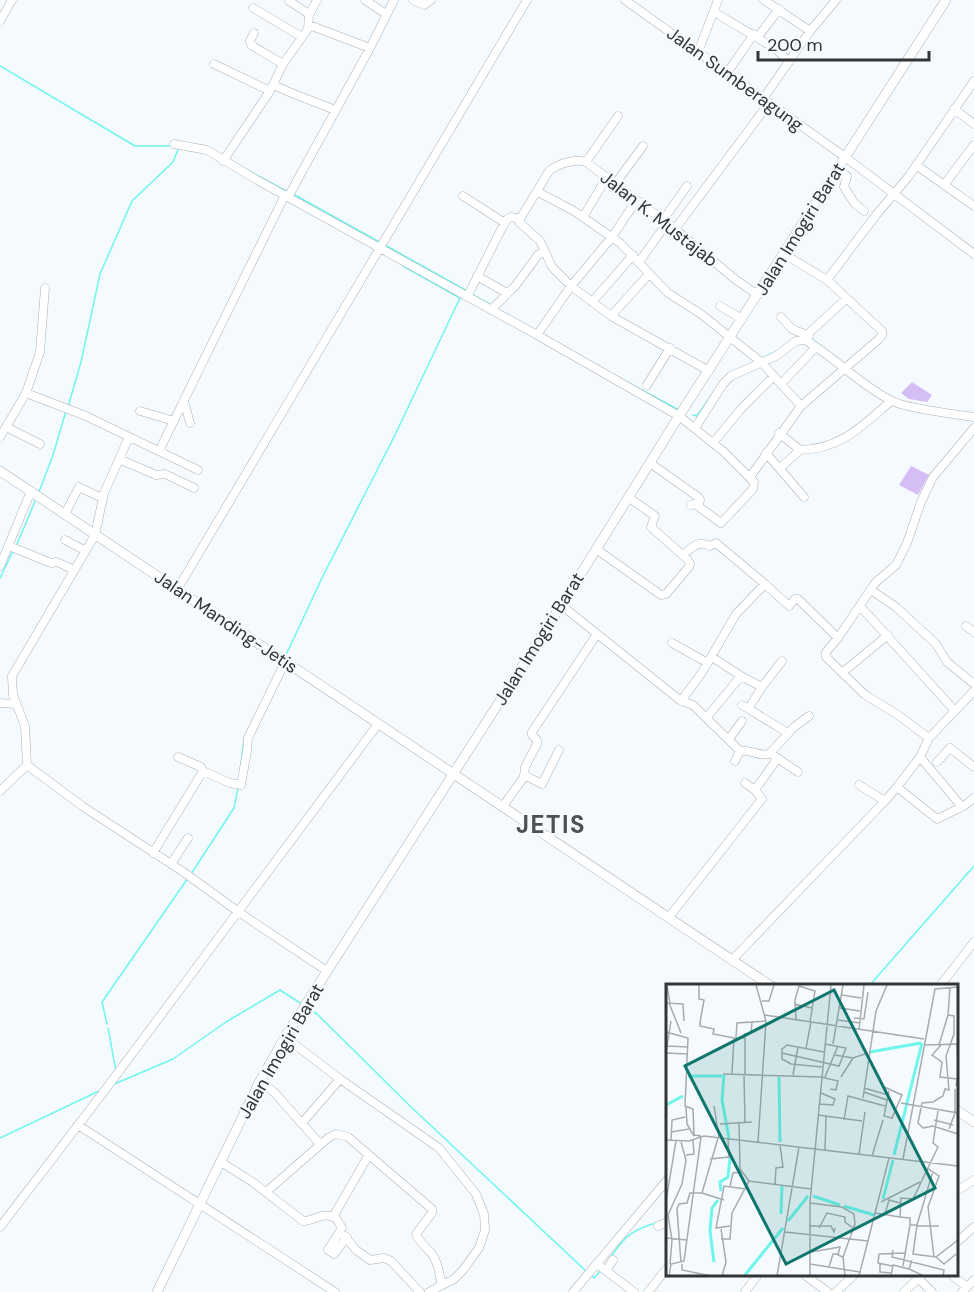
<svg xmlns="http://www.w3.org/2000/svg" width="974" height="1292" font-family="'DM Sans',sans-serif">
<style>
.green{fill:#d5bef6}
.lines{fill:none;stroke-linecap:round;stroke-linejoin:round}
.stream{stroke:#6ef6ec;stroke-width:1.5}
.minor-casing{stroke:#aab0b5;stroke-width:9}
.major-casing{stroke:#aab0b5;stroke-width:10}
.minor{stroke:#fff;stroke-width:8}
.major{stroke:#fff;stroke-width:9}
.labels{text-anchor:middle;dominant-baseline:central;stroke-width:5;stroke-linejoin:round;paint-order:stroke}
.street-label{font-size:18px;fill:#323436;stroke:#f5faff}
.district-label{font-size:24px;font-weight:bold;letter-spacing:1.5px;fill:#4c5156;stroke:#f5faff}
.inset-river{fill:none;stroke:#6ef6ec;stroke-width:3}
.inset-road{fill:none;stroke:#a7abaf;stroke-width:1.5}
.view{fill:#0f766e;fill-opacity:0.15;stroke:#0f766e;stroke-width:3}
.inset-edge{fill:none;stroke:#323436;stroke-width:3}
</style>
<rect width="100%" height="100%" fill="#f5faff"/>
<!-- green -->
<path class="green" d="M912,382L932,395L927,402L909,399L901,393Z
M911,466L929,475L918,495L899,485Z"/>
<g class="lines">
<!-- stream -->
<path class="stream" d="M0,66L135,146H172
M240,166L286,191
M293,194L381,243
M385,245L467,291
M471,294L491,305
M497,309L509,315
M813,340L824,348
M762,358L777,351
M625,381L677,409
M68,407L81,362L100,274L132,201L173,162L179,147
M693,415L697,416L718,386
M39,492L53,455L66,411
M17,544L36,499
M0,578L13,551
M285,657L322,578L394,437L460,298L403,266
M241,764L244,739
M191,874L234,808L238,788
M869,986L974,866
M309,1009L317,1014L409,1105L586,1271
M107,1024L102,1002L188,878
M108,1028L116,1071
M112,1085L173,1059L226,1022L280,990L300,1003
M0,1138L99,1091
M611,1257C625,1235 634,1229 659,1222
M592,1276L594,1278L601,1270"/>
<defs>
<path id="minor" d="M365,0L386,14
M413,0L424,5L431,0
M625,0L845,157L974,254
M764,0L810,31
M289,1L309,14
M253,8L302,37
M714,12L776,49L789,62
M0,21L12,0
M309,25L370,48
M254,33L250,41L251,45L283,64
M758,37L779,9
M698,52L718,0
M214,64L270,91
M727,73L754,34
M274,85C293,95 314,101 335,110
M763,99L810,31L836,0
M954,109L974,124
M174,144L207,150L257,180L537,335L679,416L724,452L754,482L753,489L721,523L695,504L691,505
M223,161L270,91L283,64L308,29L309,15L317,0
M586,162L618,116
M916,165L974,206
M837,169L847,176L844,187L855,204L864,211
M615,184L643,146
M944,185L974,145
M538,192L574,211L620,243L668,293L701,314L761,362L801,406L879,339L882,335V331L827,280L784,254
M463,196L505,223
M288,197L370,48L394,0
M583,217L607,177
M663,220L687,186
M675,229L769,103
M639,262L667,223
M477,276L507,293
M827,280L876,215L909,176L974,81
M467,297L506,220L511,217L520,219
M592,302L633,255
M720,306L742,319
M491,310L516,285L538,255L544,252
M611,316L649,274
M781,317L792,329L809,336
M537,335L571,286L612,237L636,201
M805,340C836,358 860,385 892,401C908,409 954,414 974,417
M709,371L611,316L571,286L552,267L540,241L519,222L520,219L549,171C558,164 575,158 586,162L675,229L736,280L758,295
M781,384L816,347
M647,385L670,348
M26,393L86,416L198,470
M184,401L190,423
M140,411L174,421
M6,427L40,444
M695,428L723,384L731,376L776,356L796,341L805,340L810,332L846,299
M779,433L800,450
M0,437L26,393L40,352L45,288
M713,443L741,409L774,376
M159,451L285,195
M766,453L804,497
M119,459L156,475L165,474L194,488
M650,463L698,497L700,500L698,506
M780,468L800,450C841,449 862,426 891,401
M750,477L801,406
M65,514L79,487L102,498
M65,540L86,551
M9,546L51,563L57,562L74,570
M596,549L661,595L666,594L689,567L690,564L688,560L651,527L655,516L628,497
M683,555C693,547 697,540 710,546L716,543L765,584
M0,566L31,491
M177,590L527,0
M871,590L896,607L936,644L947,662L974,684
M561,605L681,701L693,705L740,751C751,749 759,757 770,754
M860,606L955,711
M966,626L974,632
M672,643L708,663
M712,657L741,676
M843,672L888,635
M974,691L929,738L920,757L897,787L937,819L964,806L974,798
M681,701L701,674L736,614L765,584L789,606L795,599H798L838,638
M0,703L16,704
M742,705L788,733
M749,708L762,687L782,661
M707,717L741,676L762,687
M929,738L898,715L864,694L826,657V652L838,638L875,583L896,565L907,543L921,502L933,477L974,428
M729,739L742,721
M178,757L201,767L203,771
M920,757L962,807
M735,761L740,751
M937,762L950,748L974,767
M27,765L82,806L185,873L240,913L327,971
M798,772L770,753L794,727L809,716
M524,775L542,784L559,750
M745,783L755,790
M859,785L885,801L897,787
M0,791L27,765L25,726L13,695L12,676L95,535L104,493L129,437
M503,806L524,777L525,767L537,744V740L532,735V732L597,634
M153,853L203,771L230,783L241,785L247,751L248,738L285,662
M171,864L188,838
M669,917L762,799L755,790L777,759
M732,960L885,801
M940,986L974,942
M285,1037L340,1079L439,1148L476,1194L484,1214L485,1230L479,1248L463,1270L454,1279L429,1292
M260,1081L274,1092L320,1144
M302,1123L340,1079
M78,1125L335,1292
M221,1162L254,1183L303,1221C315,1221 322,1211 336,1218L342,1228L328,1250L334,1254L347,1237
M958,1190L974,1180
M266,1192L328,1138L336,1134L348,1137L432,1209V1213L416,1234C419,1242 426,1247 432,1254C438,1263 440,1273 441,1284
M333,1217L368,1156
M658,1226L668,1222
M0,1227L105,1090L378,724
M345,1236L356,1250L370,1260L384,1258L391,1261L420,1292
M958,1241L974,1227
M597,1264L634,1292
M606,1271L613,1260
M806,1276L828,1292
M953,1276L967,1287
M918,1278L932,1292
M573,1292L668,1179
M648,1292L668,1267
M745,1292L757,1276
M836,1292L853,1276
M904,1292L921,1276
M962,1292L974,1280"/>
<path id="major" d="M0,471L771,986
M958,1111L974,1122
M157,1292L260,1081L285,1037L569,593L679,416L946,0"/>
</defs>
<!-- minor casing -->
<use href="#minor" class="minor-casing"/>
<!-- major casing -->
<use href="#major" class="major-casing"/>
<!-- minor -->
<use href="#minor" class="minor"/>
<!-- major -->
<use href="#major" class="major"/>
</g>
<g class="labels">
<!-- street labels -->
<g class="street-label">
<text transform="translate(735 79) rotate(36)">Jalan Sumberagung</text>
<text transform="translate(659 219) rotate(38)">Jalan K. Mustajab</text>
<text transform="translate(800 229) rotate(-58)">Jalan Imogiri Barat</text>
<text transform="translate(226 622) rotate(34)">Jalan Manding-Jetis</text>
<text transform="translate(539 639) rotate(-58)">Jalan Imogiri Barat</text>
<text transform="translate(281 1051) rotate(-60)">Jalan Imogiri Barat</text>
</g>
<!-- district labels -->
<g class="district-label">
<text x="551" y="824">JETIS</text>
</g>
</g>
<!-- overview -->
<g transform="translate(666 984)">
<rect width="292" height="292" fill="#f5faff"/>
<path class="inset-river" d="M204,68L255,59M58,91L56,116L63,154M22,92H56M113,93L114,158M0,121L17,112M228,171L256,59M55,207L54,198L62,193L64,174M147,212L174,221M217,215L227,176M178,222L208,231M115,230L116,202M122,237L142,212M48,278L44,247L46,224L52,216M79,291L117,244"/>
<path class="inset-road" d="M1,1L4,19M33,1V15L38,16L34,38M90,1L100,37L92,158M176,11L195,14M96,17H103L108,1M0,19L17,20L18,37M3,19L15,49M128,20L146,24M174,24L194,27M99,31L258,55M188,34L198,35L202,8M130,35L129,16L133,2L149,7L144,38M172,36L194,39M34,38V42L48,45L47,50L68,54M193,46L198,1M0,48L22,54L19,122L27,125L28,151L35,152M70,53L71,39L86,38M291,59L292,79M167,60L177,1M258,61L292,60M273,61L282,31L284,3M275,61L266,71L276,78L274,93L291,95L290,102M1,62L22,63M140,64L145,38M0,68L5,37M0,69L21,70M116,69L173,82L180,64L159,60M169,71L187,74L202,69M156,83L125,80L116,75V65L121,61L158,68M66,89L68,54H79M57,90L155,93L172,97L170,106L164,105M78,90L79,138M79,90V50L85,49L86,38L100,37M127,91L132,63M159,93L172,62M175,93L187,74M216,102L236,111L226,134L218,132L223,107M198,104L222,111M198,108L221,116M197,114L210,27L221,1M235,119L292,129M153,120L167,121L169,115L155,109M48,122L53,154M20,123L21,140L28,152M272,127L267,159L272,163L247,215L235,214L234,233L244,234V241H251L247,270L270,273L292,256M152,131L196,137M178,136L182,112L219,122M268,136L287,141M73,139L74,185L83,197L145,205M54,140L86,138M257,144L252,139L256,119L267,118L277,112L279,105L283,106L280,72L288,50V32L282,31M257,144L267,142L292,150M283,145L289,129V105M5,148L23,145M0,156L23,157L38,152L292,182M5,156L6,136L19,133M159,166L160,132M193,170L199,128M20,171L28,170L27,156M206,172L217,136M44,175L63,173L62,155M237,175L269,5L292,3M261,184L273,192L262,223L268,273M109,201L110,184L117,183L114,161M64,202L67,189L76,188M36,209L58,216M0,217L10,157M215,218L254,198M144,219L176,223L188,230L189,240L177,273M209,229L234,233M219,230L223,216L234,219M251,241L267,187M64,242L50,244L58,202L80,205M143,242H165L168,248L169,244M251,242H273M153,244L161,229L179,233V238L187,244M55,245L60,278L56,292M119,248L202,257M292,249V270M0,254L21,256M55,255H64L66,229L83,197M227,266L226,273L278,286L277,292M145,268L174,263L172,271L177,273L179,292M270,273L278,280L290,270M246,276L243,285L258,292M15,279L11,225L13,220L21,219L24,209H36L52,154M214,279V288L225,289M4,280L6,256L2,231L16,200L20,176L15,158M16,280V286L45,292M144,280L194,288M226,282L212,279L213,270L239,269M237,282L244,241M163,283L167,270H173M3,292L5,280L18,277L35,153M111,292L133,163M144,292V218L165,1M193,292L223,174M225,292L227,281L243,285"/>
<path class="view" d="M168,6L269,204L120,280L19,82Z"/>
<rect width="292" height="292" class="inset-edge"/>
</g>
<!-- scale -->
<path d="M758 51v9h171v-9" fill="none" stroke="#323436" stroke-width="3"/>
<text x="767" y="51" font-size="18" fill="#323436" stroke="#f5faff" stroke-width="4.5" paint-order="stroke">200 m</text>
</svg>
